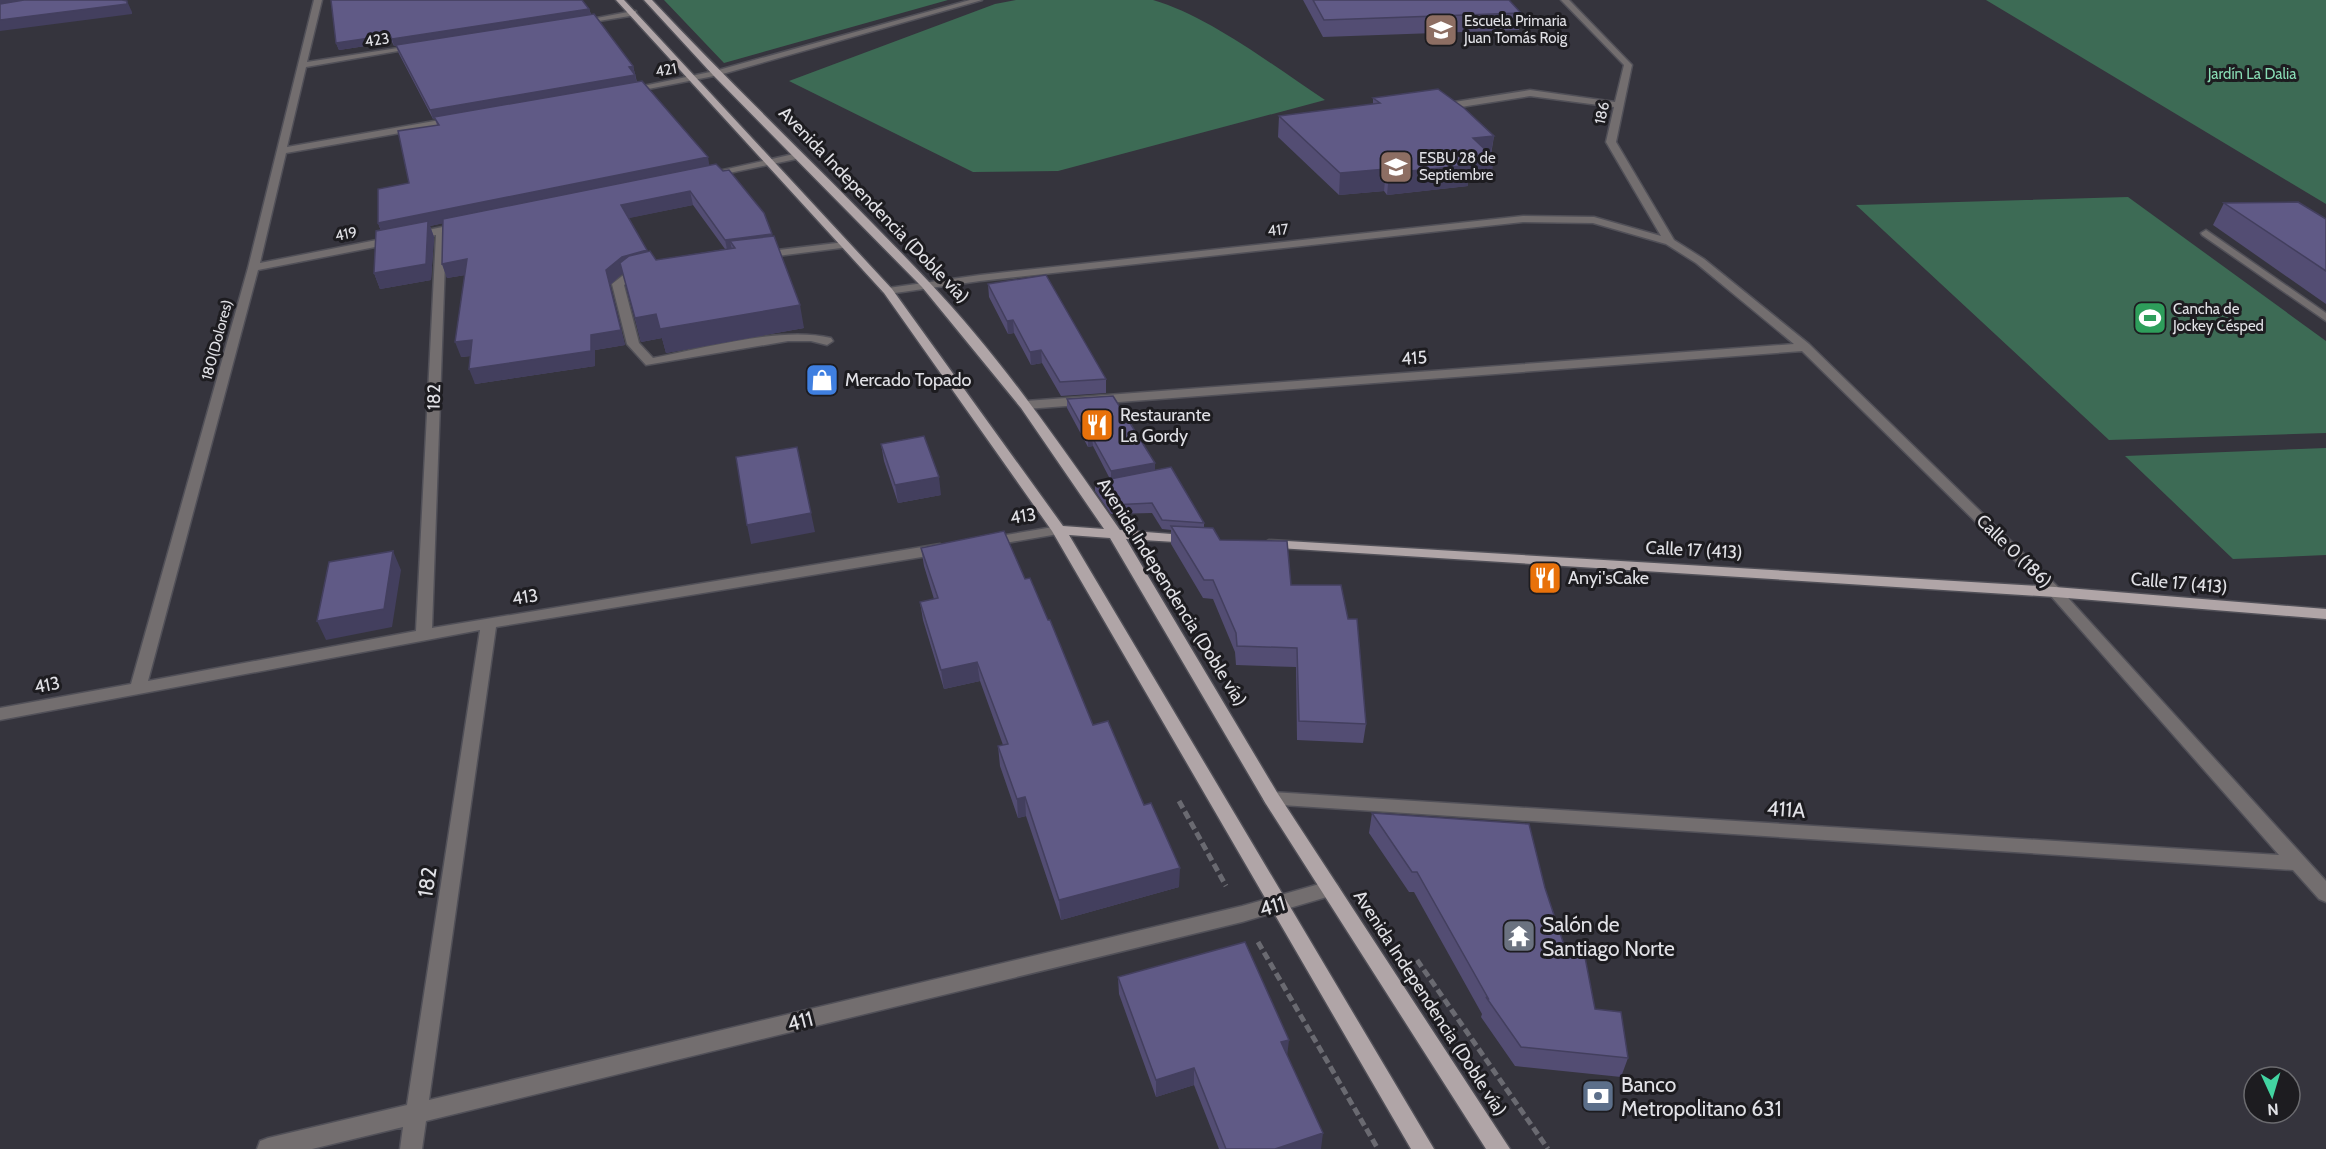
<svg xmlns="http://www.w3.org/2000/svg" width="2326" height="1149" font-family="Cabin,sans-serif">
<style>
.green{fill:#3d6b55}
.lines{fill:none;stroke-linecap:round;stroke-linejoin:round}
.minor-casing{stroke:#515058;stroke-width:3}
.major-casing{stroke:#515058;stroke-width:3}
.path{stroke:#6a6a71;stroke-width:5;stroke-dasharray:8 4;stroke-linecap:butt}
.minor{fill:#736e6f;fill-rule:evenodd}
.major{fill:#b0a5a7;fill-rule:evenodd}
.wall{fill:#534d73;fill-rule:evenodd}
.shaded-wall{fill:#433f5e}
.building{fill:#605a86;stroke:#433f5e;stroke-width:1.5}
.labels{text-anchor:middle;dominant-baseline:central;stroke-width:6;stroke-linejoin:round;paint-order:stroke}
.far-poi-label{font-size:15px;fill:#e1e1e6;stroke:#1d1c20;text-anchor:start}
.far-street-label{font-size:15px;fill:#e1e1e6;stroke:#1d1c20}
.far-park-label{font-size:15px;fill:#88dcb4;stroke:#1d1c20}
.street-label{font-size:18px;fill:#e1e1e6;stroke:#1d1c20}
.poi-label{font-size:18px;fill:#e1e1e6;stroke:#1d1c20;text-anchor:start}
.near-street-label{font-size:21px;fill:#e1e1e6;stroke:#1d1c20}
.near-poi-label{font-size:21px;fill:#e1e1e6;stroke:#1d1c20;text-anchor:start}
</style>
<rect width="100%" height="100%" fill="#35343d"/>
<!-- green -->
<path class="green" d="M664,0H948L724,63Z
M1016,0H1153C1209,16 1275,67 1325,100L1058,171L973,172L789,81L995,4Z
M1986,0H2326V204Z
M2128,197L2326,341V433L2109,440L1856,205Z
M2326,448V555L2233,559L2125,456Z"/>
<g class="lines">
<defs>
<path id="minor" d="M314,0H322L307,62L417,45L421,47L306,67L287,147L457,117L462,120L457,123L286,153L260,263L463,223L468,226L446,233L432,628L940,544L947,549L940,554L496,627L429,1100L1242,906L1330,881L1337,884L1340,889L1337,894L1242,922L426,1121L422,1149H400L403,1127L312,1149H257L260,1141L268,1138L407,1105L480,630L0,720V708L131,684L248,268ZM436,235L416,631L148,681L258,270Z
M970,0H982L719,75L628,93L624,90L715,71Z
M1561,0H1569L1632,65L1616,142L1674,240L1704,259L1809,344L2060,589L2326,881V902L2319,899L2293,870L1266,804L1263,799L1266,794L1272,792L2279,855L2050,595L1802,351L1026,409L1020,405L1026,401L1794,344L1696,263L1666,244L1593,223L1523,222L980,281L888,294L882,291L888,288L980,275L1523,216L1594,217L1661,236L1606,142L1614,107L1530,96L1448,109L1444,106L1448,103L1530,90L1615,102L1624,65Z
M633,11H636V15L580,24L576,22Z
M798,153L803,156L801,158L710,177L705,174Z
M2206,230L2326,313V321L2202,235L2201,233Z
M845,242L849,243V247L761,258L756,255L761,252Z
M643,269L649,272L647,274L634,277L624,285L639,343L653,358C705,348 781,326 831,338L833,341L827,345L811,341H788L646,365L627,344L612,284L626,273Z
M1059,526L1066,530L1064,533L988,546L981,542L988,538Z"/>
<path id="major" d="M616,0H624L892,289L1063,526L1104,529L1021,408L922,287L713,75L644,0H652C742,96 839,186 929,282C1001,358 1060,444 1120,530L1197,536L1199,539L1197,542L1192,543L1126,539L1278,794L1510,1149H1486L1266,804L1110,538L1069,535L1434,1149H1411L1052,531L884,293Z
M1269,540L2055,587L2326,609V619L2055,597L1264,547L1262,544Z"/>
</defs>
<!-- minor casing -->
<use href="#minor" class="minor-casing"/>
<!-- major casing -->
<use href="#major" class="major-casing"/>
<!-- path -->
<path class="path" d="M1179,801L1226,886
M1258,942L1378,1149
M1417,960L1548,1149"/>
<!-- minor -->
<use href="#minor" class="minor"/>
<!-- major -->
<use href="#major" class="major"/>
</g>
<!-- wall -->
<path class="wall" d="M1303,0H1509L1521,13L1519,30L1323,37Z
M589,9L591,14L633,66L637,82L710,166L804,328L666,353L662,338L641,342L623,273L610,285L625,345L595,350V366L475,384L471,356L461,357L465,275L447,278L442,264L443,223L430,226L434,237L431,280L380,289L374,273L381,231L378,223L409,183L437,125L435,119H433L399,54L396,46H394L392,42L339,50L336,43ZM693,205L725,249L656,260L647,252L628,218Z
M1373,98L1494,136L1491,155V180L1468,182V186L1387,195L1384,191L1339,195L1278,137L1279,116L1373,104Z
M2224,203L2326,219V304L2213,225Z
M988,284L1106,379V393L1061,396L1042,363L1031,365L1014,333L1008,334L989,297Z
M1067,399L1155,470L1204,523V528L1220,540L1291,585L1366,724L1363,743L1297,740L1296,667L1236,665L1235,652L1213,599L1203,598L1171,544V530L1162,529L1152,513L1111,514L1095,491V482L1110,479L1093,446L1088,447L1067,408Z
M881,444L941,495L898,503L884,461Z
M921,548L1025,579L1093,725L1179,887L1061,920L1026,816L1018,818L1000,766L998,746L1003,745L980,681L944,689L923,620L920,602L934,599L924,566Z
M1372,813L1545,888L1566,951L1595,1009L1628,1058L1621,1077L1515,1066L1481,1017L1482,1014L1414,892H1409L1369,833Z
M1118,977L1287,1055L1321,1149H1219L1194,1085L1156,1097L1119,994Z"/>
<!-- shaded-wall -->
<path class="shaded-wall" d="M0,0H56L0,7Z
M127,1L132,12V14L0,31V20Z
M589,9L591,15L394,46L392,39Z
M390,35L392,42L339,50L336,43Z
M633,66L637,84L433,119L430,110Z
M1494,136L1490,157L1473,138Z
M708,157L710,169L430,226L434,237L431,280L380,289L374,273L383,236L378,223Z
M1494,158L1491,180L1468,182V186L1387,195L1389,173L1466,161Z
M1386,169L1384,191L1339,195L1340,173Z
M690,191L693,205L625,219L621,205Z
M772,234L774,248H735L730,241L733,254H728L725,240Z
M647,250L650,264L625,271L610,285L625,345L595,350V366L475,384L469,369L591,335L606,270L622,257Z
M467,259L472,274L447,278L442,264Z
M800,305L804,328L666,353L662,338L641,342L635,318L656,314Z
M1013,320L1014,333L1008,334L1007,321Z
M472,340L478,355L461,357L455,342Z
M1041,350L1042,363L1031,365L1030,352Z
M1088,437H1092L1093,446L1088,447Z
M1155,463V472L1111,480V471Z
M939,477L941,495L898,503L895,485Z
M811,513L815,532L751,544L747,525Z
M393,551L401,570L392,627L326,640L317,621Z
M977,662L980,681L944,689L941,670Z
M1025,797L1026,816L1018,818L1017,799Z
M1180,868L1179,887L1061,920L1059,900Z
M1289,1040L1287,1057L1281,1042Z
M1194,1068V1085L1156,1097V1080Z
M1323,1133L1321,1149H1275Z"/>
<!-- building -->
<path class="building" d="M24,0H122L127,1V4L0,20V4Z
M331,0H582L589,9L392,39L390,35L336,43Z
M1313,0H1509L1521,13L1324,20Z
M594,14L633,66L629,67L635,75L430,110L396,45Z
M642,81L708,157L378,223V189L409,183L398,131L439,125L434,117Z
M1438,89L1464,108L1494,136L1473,138L1494,158L1466,161L1471,165L1389,173L1386,169L1340,173L1279,116L1380,103L1373,98Z
M716,164L723,171L729,170L764,213L772,234L725,240L690,191L621,205L647,250L622,257L606,270L621,330L591,335V351L469,369L472,340L455,342L467,259L442,264L443,219Z
M2298,202L2326,219V271L2224,203Z
M428,221L426,264L374,273L376,231Z
M774,236L800,305L660,329L656,314L635,318L620,263L629,256L650,251L656,260L735,248L730,241Z
M1046,275L1106,379L1060,382L1041,350L1030,352L1013,320L1007,321L988,284Z
M1113,396L1155,463L1111,471L1092,437H1088L1067,399Z
M924,436L939,477L895,485L881,444Z
M797,447L811,513L747,525L736,457Z
M1171,467L1204,523L1162,520L1152,503L1111,505L1095,482Z
M1171,526L1213,528L1220,540L1287,541L1291,585H1341L1348,619H1357L1366,724L1299,721L1297,648L1237,646L1236,633L1213,580H1204Z
M1004,531L1025,579L1030,578L1048,620H1050L1093,725L1108,721L1144,805L1151,803L1180,868L1059,900L1025,797L1017,799L998,746L1008,744L977,662L941,670L920,602L938,598L921,548Z
M393,551L384,609L317,621L329,562Z
M1372,813L1529,824L1545,888L1566,951L1584,952L1595,1009L1621,1012L1628,1058L1521,1047L1486,997L1488,998L1417,872H1412Z
M1245,942L1289,1040L1281,1042L1323,1133L1275,1149H1226L1194,1068L1156,1080L1118,977Z"/>
<!-- icons -->
<defs>
<symbol id="school-square" viewBox="-11 -11 22 22"><rect x="-9" y="-9" width="18" height="18" rx="4" fill="#8d6e63" stroke="#1d1c20"/><path d="M0-5L7-2L0 1L-7-2ZM-4 1L0 2.5L4 1V4Q0 6-4 4Z" fill="#fff"/></symbol>
<symbol id="stadium-square" viewBox="-11 -11 22 22"><rect x="-9" y="-9" width="18" height="18" rx="4" fill="#2e9e5b" stroke="#1d1c20"/><path d="M0-5a6.5 5 0 1 0 0 10a6.5 5 0 1 0 0-10ZM-3.5-1.8h7v3.6h-7Z" fill="#fff"/></symbol>
<symbol id="shop-square" viewBox="-11 -11 22 22"><rect x="-9" y="-9" width="18" height="18" rx="4" fill="#3f7fe0" stroke="#1d1c20"/><path d="M-5-2.5h2.3a2.7 3.5 0 0 1 5.4 0H5L5.5 6h-11ZM-1.5-2.5h3a1.5 2.3 0 0 0-3 0Z" fill="#fff"/></symbol>
<symbol id="restaurant-square" viewBox="-11 -11 22 22"><rect x="-9" y="-9" width="18" height="18" rx="4" fill="#e8710a" stroke="#1d1c20"/><path d="M-5-6h1v4h1v-4h1v4h1v-4h1v5L-1.5 .5V6h-2V.5L-5-1ZM5-6V6H3V1.5H1.5Q1.5-4 5-6Z" fill="#fff"/></symbol>
<symbol id="temple-square" viewBox="-11 -11 22 22"><rect x="-9" y="-9" width="18" height="18" rx="4" fill="#6b7280" stroke="#1d1c20"/><path d="M0-6L5-2H3V0L6.5 2.5H4V6H1.5V3h-3V6H-4V2.5H-6.5L-3 0V-2H-5Z" fill="#fff"/></symbol>
<symbol id="bank-square" viewBox="-11 -11 22 22"><rect x="-9" y="-9" width="18" height="18" rx="4" fill="#5c6f8a" stroke="#1d1c20"/><path d="M-6-4H6V4H-6ZM0-2.3a2.3 2.3 0 1 0 0 4.6a2.3 2.3 0 1 0 0-4.6Z" fill="#fff"/></symbol>
</defs>
<g fill-rule="evenodd">
<use href="#school-square" x="1422" y="11" width="38" height="38"/>
<use href="#school-square" x="1377" y="148" width="38" height="38"/>
<use href="#stadium-square" x="2131" y="299" width="38" height="38"/>
<use href="#shop-square" x="803" y="361" width="38" height="38"/>
<use href="#restaurant-square" x="1078" y="406" width="38" height="38"/>
<use href="#restaurant-square" x="1526" y="559" width="38" height="38"/>
<use href="#temple-square" x="1500" y="917" width="38" height="38"/>
<use href="#bank-square" x="1579" y="1077" width="38" height="38"/>
</g>
<g class="labels">
<!-- far-poi labels -->
<g class="far-poi-label">
<text x="1464" y="21">Escuela Primaria<tspan x="1464" dy="17">Juan Tomás Roig</tspan></text>
<text x="1419" y="158">ESBU 28 de<tspan x="1419" dy="17">Septiembre</tspan></text>
<text x="2173" y="309">Cancha de<tspan x="2173" dy="17">Jockey Césped</tspan></text>
</g>
<!-- far-street labels -->
<g class="far-street-label">
<text transform="translate(377 40) rotate(-9)">423</text>
<text transform="translate(666 70) rotate(-10)">421</text>
<text transform="translate(1602 113) rotate(-78)">186</text>
<text transform="translate(1278 230) rotate(-6)">417</text>
<text transform="translate(346 234) rotate(-11)">419</text>
<text transform="translate(217 340) rotate(-75)">180(Dolores)</text>
</g>
<!-- far-park labels -->
<g class="far-park-label">
<text x="2252" y="74">Jardín La Dalia</text>
</g>
<!-- street labels -->
<g class="street-label">
<text transform="translate(874 205) rotate(46)">Avenida Independencia (Doble vía)</text>
<text transform="translate(1414 358) rotate(-4)">415</text>
<text transform="translate(434 397) rotate(-88)">182</text>
<text transform="translate(1023 516) rotate(-9)">413</text>
<text transform="translate(1694 550) rotate(3)">Calle 17 (413)</text>
<text transform="translate(2014 551) rotate(44)">Calle 0 (186)</text>
<text transform="translate(2179 583) rotate(5)">Calle 17 (413)</text>
<text transform="translate(1172 592) rotate(58)">Avenida Independencia (Doble vía)</text>
<text transform="translate(525 597) rotate(-9)">413</text>
<text transform="translate(47 685) rotate(-11)">413</text>
<text transform="translate(1430 1003) rotate(57)">Avenida Independencia (Doble vía)</text>
</g>
<!-- poi labels -->
<g class="poi-label">
<text x="845" y="380">Mercado Topado</text>
<text x="1120" y="415">Restaurante<tspan x="1120" dy="21">La Gordy</tspan></text>
<text x="1568" y="578">Anyi'sCake</text>
</g>
<!-- near-street labels -->
<g class="near-street-label">
<text transform="translate(1786 809) rotate(4)">411A</text>
<text transform="translate(427 882) rotate(-81)">182</text>
<text transform="translate(1272 906) rotate(-16)">411</text>
<text transform="translate(800 1021) rotate(-14)">411</text>
</g>
<!-- near-poi labels -->
<g class="near-poi-label">
<text x="1542" y="924">Salón de<tspan x="1542" dy="24">Santiago Norte</tspan></text>
<text x="1621" y="1084">Banco<tspan x="1621" dy="24">Metropolitano 631</tspan></text>
</g>
</g>
<!-- north arrow -->
<g transform="translate(2272 1095) rotate(176)"><circle r="28" fill="#1d1c20" stroke="#6b6b6f" stroke-width="1.5"/>
<path d="M0-4.5L10 22L0 15L-10 22Z" fill="#42d4a1"/>
<text y="-9" font-size="16" font-weight="bold" text-anchor="middle" fill="#e1e1e6">N</text>
</g>
</svg>
